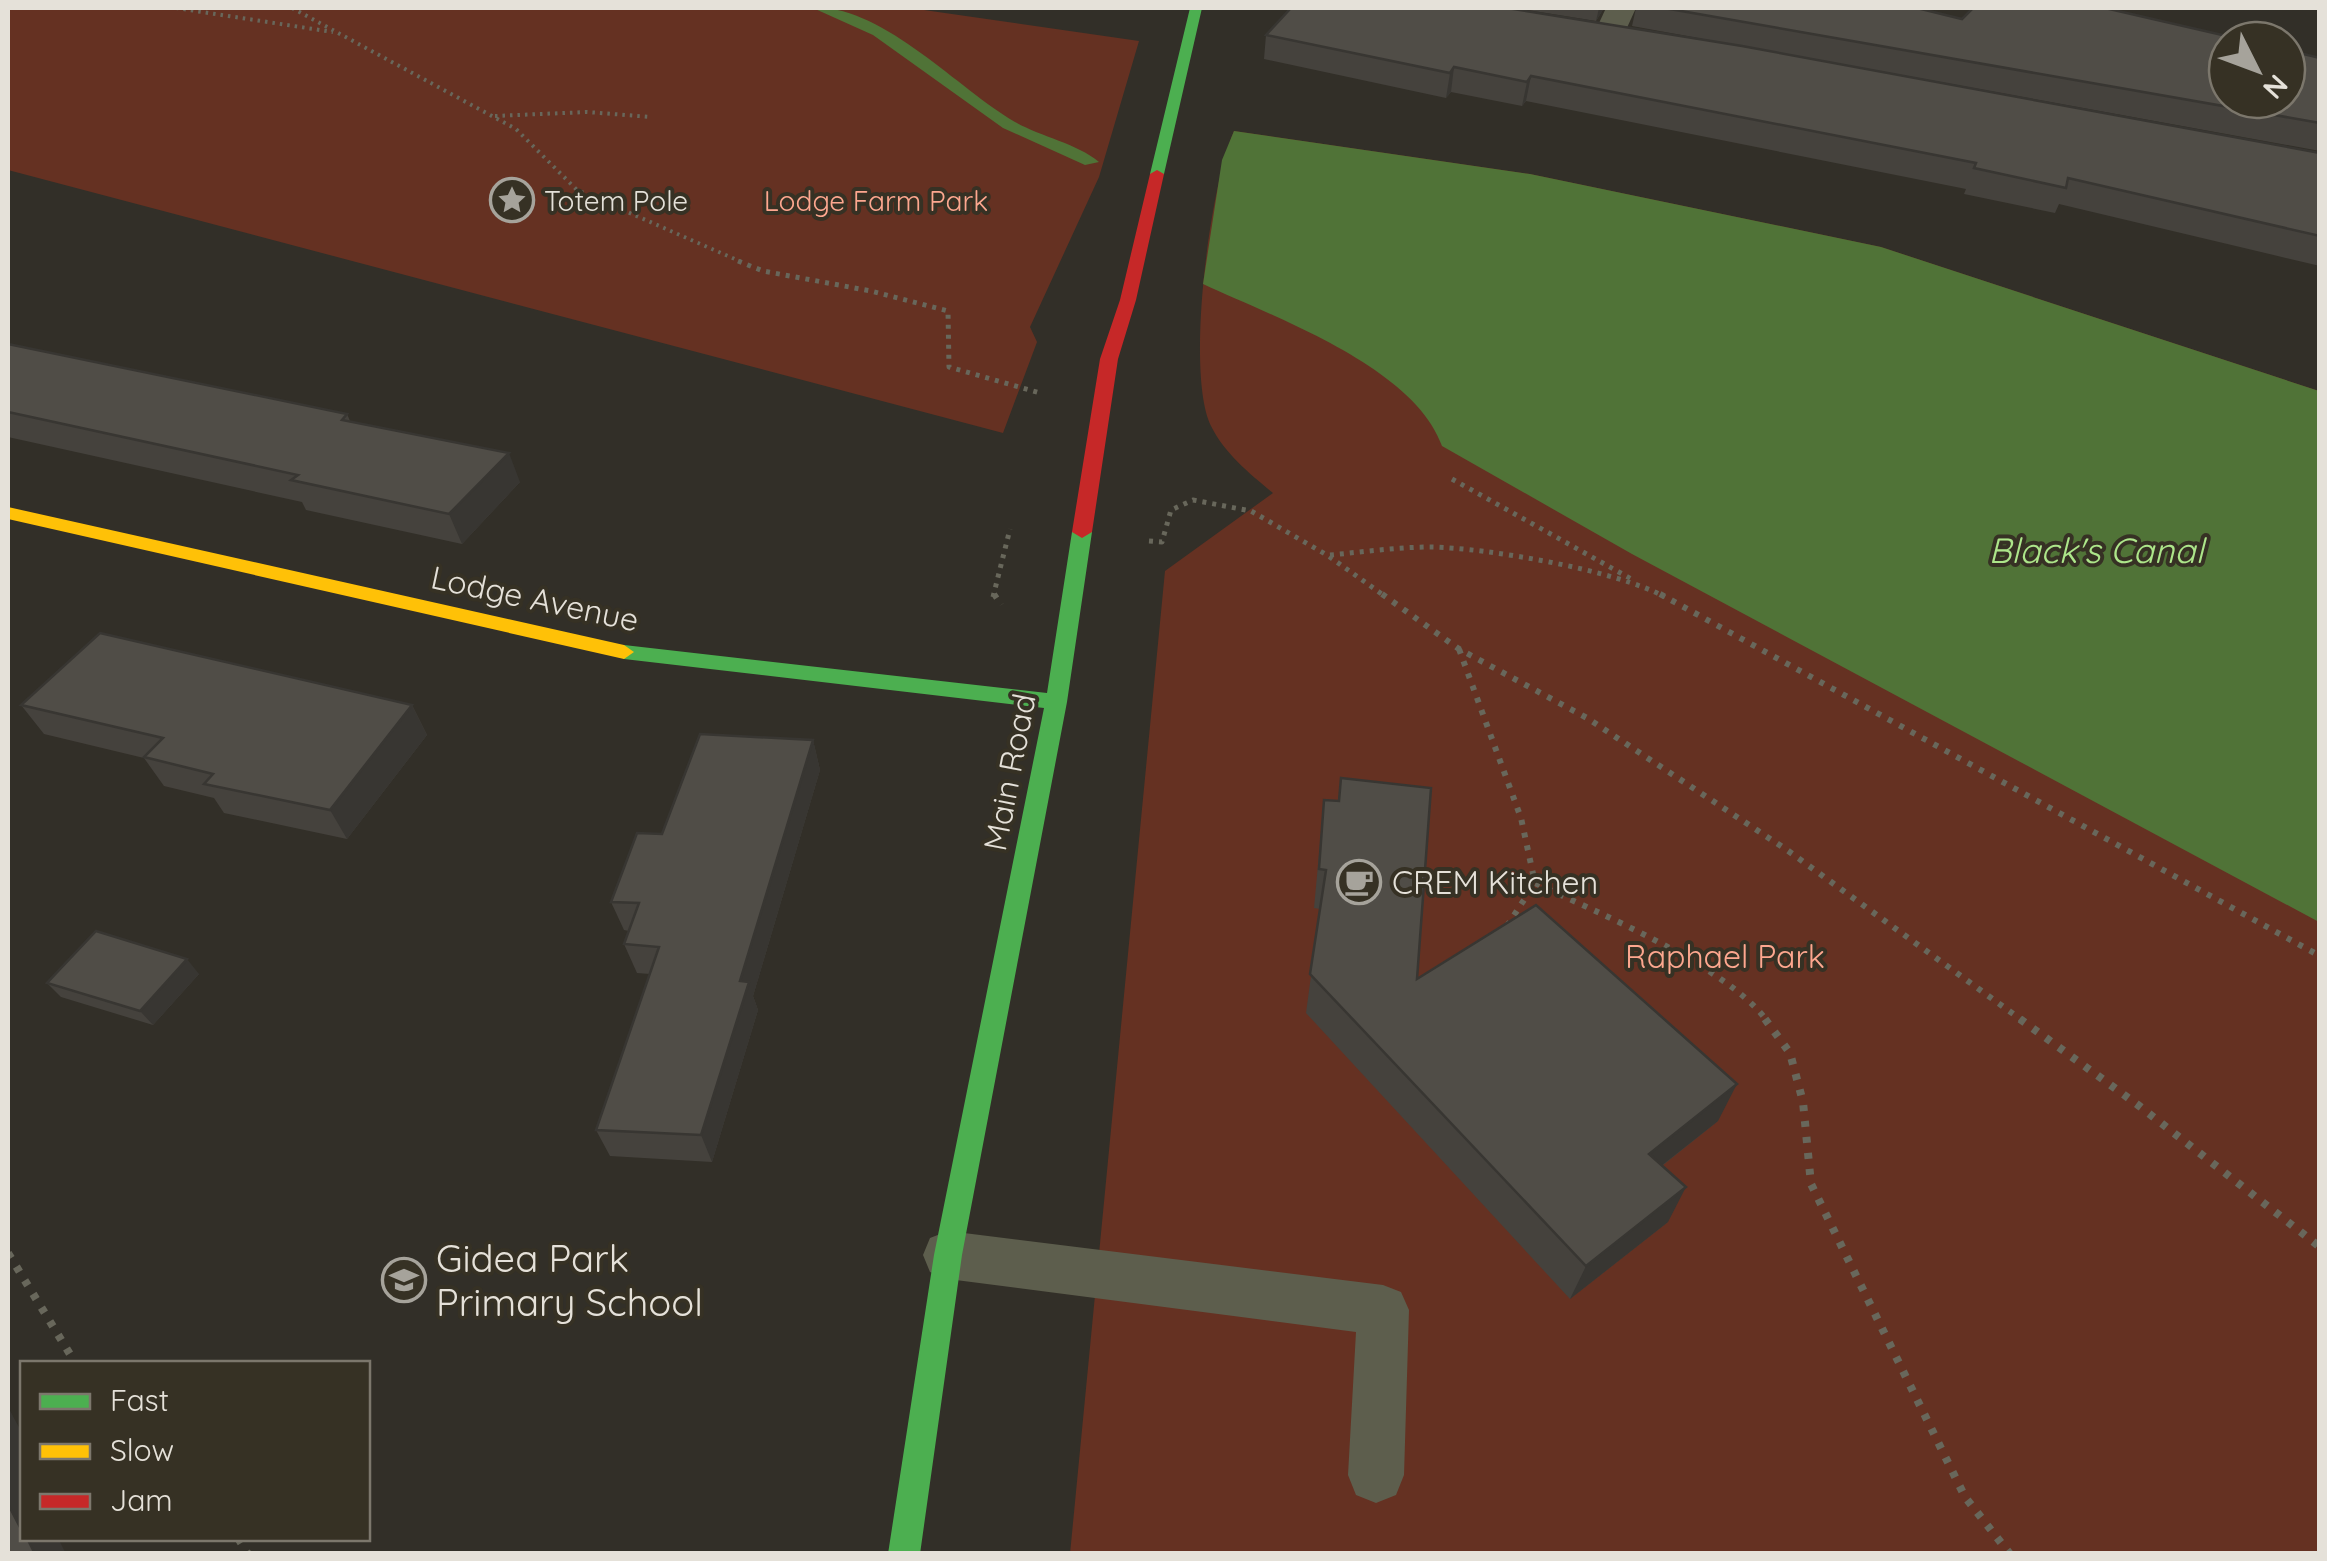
<svg xmlns="http://www.w3.org/2000/svg" width="2327" height="1561" font-family="Quicksand,sans-serif">
<style>
.green{fill:#653122}
.water{fill:#507337}
.lines{fill:none;stroke-linecap:round;stroke-linejoin:round}
.stream{fill:#507337;fill-rule:evenodd}
.path-far3{stroke:#68675b;stroke-width:4;stroke-dasharray:2.5 5;stroke-linecap:butt}
.path-far2{stroke:#68675b;stroke-width:5;stroke-dasharray:4 6;stroke-linecap:butt}
.path-far1{stroke:#68675b;stroke-width:6;stroke-dasharray:5 8;stroke-linecap:butt}
.path{stroke:#68675b;stroke-width:8;stroke-dasharray:6 10;stroke-linecap:butt}
.lane{fill:#5d5e4d;fill-rule:evenodd}
.street{fill:#5d5e4d;fill-rule:evenodd}
.fast{fill:#4caf50;fill-rule:evenodd}
.slow{fill:#ffc107;fill-rule:evenodd}
.jam{fill:#c62828;fill-rule:evenodd}
.wall{fill:#45423d}
.shaded-wall{fill:#383632}
.building{fill:#504d47;stroke:#383632;stroke-width:2.5}
.labels{text-anchor:middle;dominant-baseline:central;stroke-width:8;stroke-linejoin:round;paint-order:stroke}
.far-poi-label{font-size:28px;fill:#e5e1d9;stroke:#363124;text-anchor:start}
.far-park-label{font-size:28px;fill:#fda78f;stroke:#363124}
.street-label{font-size:32px;fill:#e5e1d9;stroke:#363124}
.poi-label{font-size:32px;fill:#e5e1d9;stroke:#363124;text-anchor:start}
.park-label{font-size:32px;fill:#fda78f;stroke:#363124}
.water-label{font-size:35px;font-style:italic;fill:#ade68a;stroke:#363124}
.near-poi-label{font-size:38px;fill:#e5e1d9;stroke:#363124;text-anchor:start}
</style>
<rect width="100%" height="100%" fill="#322f28"/>
<!-- green -->
<path class="green" d="M8,8H910L1139,41L1099,177L1030,327L1037,342L1003,433L8,170Z
M1234,131L1530,174L1881,247L2319,391V1553L1070,1554L1165,571L1273,493C1249,473 1225,454 1211,426C1185,372 1210,186 1234,131Z"/>
<!-- water -->
<path class="water" d="M1234,131L1530,174L1881,247L2319,391V922L1632,554L1442,446C1414,367 1276,318 1203,284L1222,160Z"/>
<g class="lines">
<!-- stream -->
<path class="stream" d="M813,8C881,4 958,89 1015,122C1041,137 1076,143 1099,162L1085,165L1003,128L873,35Z"/>
<!-- path-far3 -->
<path class="path-far3" d="M176,8L333,32
M292,8L516,129L577,190L744,263
M495,116L587,112L651,117"/>
<!-- path-far2 -->
<path class="path-far2" d="M738,261L763,271L871,291L948,311L949,367L1040,393
M1452,479L1635,581
M1149,541L1162,542L1171,510L1193,500L1251,511L1327,555L1386,597
M1330,555C1363,552 1397,547 1431,547C1487,548 1616,570 1665,597
M993,597L1010,529"/>
<!-- path-far1 -->
<path class="path-far1" d="M994,594L1001,605
M1382,594L1459,649L1587,718L1787,850L2023,1021
M1660,594L2320,956
M1459,649L1521,818L1535,883C1598,913 1727,966 1767,1021
M1507,926L1535,883"/>
<!-- path -->
<path class="path" d="M1765,1019L1790,1053L1803,1102L1811,1184L1965,1497L2010,1554
M2020,1019L2138,1105L2320,1247
M8,1253L76,1364
M238,1538L248,1554"/>
<!-- lane -->
<path class="lane" d="M948,1231L1383,1285L1401,1292L1409,1310L1404,1475L1396,1495L1376,1503L1356,1495L1348,1475L1356,1332L948,1279L930,1272L923,1255L930,1238Z"/>
<!-- street -->
<path class="street" d="M1606,8H1636L1620,43H1598L1593,36Z"/>
<!-- fast -->
<path class="fast" d="M1190,8H1202L1164,174L1157,178L1150,174Z
M1082,526L1092,532L1067,702L962,1255L920,1554H888L934,1255L1044,708L624,659L614,652L624,645L1047,693L1072,532Z"/>
<!-- slow -->
<path class="slow" d="M8,507L624,645L634,652L624,659L8,519Z"/>
<!-- jam -->
<path class="jam" d="M1157,170L1164,174L1136,300L1118,359L1092,532L1082,538L1072,532L1100,359L1120,300L1150,174Z"/>
</g>
<!-- wall -->
<path class="wall" d="M1515,8H1604L1596,21Z
M1636,8H1917L1962,19L2320,58V151L1632,26Z
M1266,35L2320,153V266L2059,204L2055,213L1964,194L1966,189L1526,101L1522,106L1451,92L1446,98L1264,59Z
M8,344L347,414L350,421L520,482L462,544L306,510L302,502L8,437Z
M21,705H412L427,735L347,839L224,813L214,798L164,786L144,758L44,734Z
M813,740L820,770L753,996L758,1010L712,1162L610,1156L596,1130L650,974L637,973L624,944L629,931L624,930L611,902Z
M1341,778L1417,979L1718,1121L1662,1166L1668,1222L1570,1299L1306,1013L1320,909L1314,908L1324,800L1338,801Z
M199,974L153,1025L61,997L47,983Z"/>
<!-- shaded-wall -->
<path class="shaded-wall" d="M1599,8H1604L1596,21Z
M1454,67L1451,92L1446,98L1450,73Z
M1531,76L1526,101L1522,106L1527,82Z
M509,453L520,482L462,544L449,514Z
M412,705L427,735L347,839L330,810Z
M813,740L820,770L753,996L758,1010L712,1162L701,1135L740,981Z
M187,959L199,974L153,1025L140,1011Z
M1737,1084L1718,1121L1632,1189L1649,1154Z
M1686,1187L1668,1222L1570,1299L1586,1266Z
M8,1407L22,1433V1531L8,1504Z
M27,1538H58L66,1554H35Z"/>
<!-- building -->
<path class="building" d="M1291,8H1507L1742,46L2320,153V236L2068,178L2066,188L1974,168L1976,163L1531,76L1527,82L1454,67L1450,73L1266,35Z
M1664,8H1917L1962,19L1973,8H2105L2244,40H2227V100H2287V50L2320,58V123Z
M8,344L347,414L342,420L509,453L449,514L291,480L298,475L8,412Z
M100,633L412,705L330,810L204,784L213,774L144,757L163,738L21,705Z
M700,734L813,740L740,981L749,982L701,1135L596,1130L659,947L624,944L639,903L611,902L637,833L662,834Z
M1341,778L1431,788L1417,979L1536,905L1737,1084L1649,1154L1686,1187L1586,1266L1310,974L1326,870L1319,869L1324,800L1339,801Z
M96,931L187,959L140,1011L47,983Z
M8,1504L22,1531V1538H27L35,1554H8Z"/>
<!-- icons -->
<defs>
<symbol id="sight-ring" viewBox="-11 -11 22 22"><circle r="9.5" fill="#363124" stroke="#a6a39b" stroke-width="1.5"/><path d="M0-6L1.8-2.2L6-1.7L2.9 1.2L3.7 5.4L0 3.3L-3.7 5.4L-2.9 1.2L-6-1.7L-1.8-2.2Z" fill="#a6a39b"/></symbol>
<symbol id="cafe-ring" viewBox="-11 -11 22 22"><circle r="9.5" fill="#363124" stroke="#a6a39b" stroke-width="1.5"/><path d="M-5.5-4.5H6V0H3Q3 3.5 0 3.5H-2.5Q-5.5 3.5-5.5 0ZM3-3.2v2h1.7v-2ZM-6 4.5H4V6H-6Z" fill="#a6a39b"/></symbol>
<symbol id="school-ring" viewBox="-11 -11 22 22"><circle r="9.5" fill="#363124" stroke="#a6a39b" stroke-width="1.5"/><path d="M0-5L7-2L0 1L-7-2ZM-4 1L0 2.5L4 1V4Q0 6-4 4Z" fill="#a6a39b"/></symbol>
</defs>
<g fill-rule="evenodd">
<use href="#sight-ring" x="487" y="175" width="50" height="50"/>
<use href="#cafe-ring" x="1334" y="857" width="50" height="50"/>
<use href="#school-ring" x="379" y="1255" width="50" height="50"/>
</g>
<g class="labels">
<!-- far-poi labels -->
<g class="far-poi-label">
<text x="544" y="200">Totem Pole</text>
</g>
<!-- far-park labels -->
<g class="far-park-label">
<text x="876" y="200">Lodge Farm Park</text>
</g>
<!-- street labels -->
<g class="street-label">
<text transform="translate(535 598) rotate(12)">Lodge Avenue</text>
<text transform="translate(1009 772) rotate(-79)">Main Road</text>
</g>
<!-- poi labels -->
<g class="poi-label">
<text x="1392" y="882">CREM Kitchen</text>
</g>
<!-- park labels -->
<g class="park-label">
<text x="1725" y="956">Raphael Park</text>
</g>
<!-- water labels -->
<g class="water-label">
<text x="2096" y="550">Black's Canal</text>
</g>
<!-- near-poi labels -->
<g class="near-poi-label">
<text x="436" y="1258">Gidea Park<tspan x="436" dy="44">Primary School</tspan></text>
</g>
</g>
<!-- border -->
<rect width="2327" height="1561" fill="none" stroke="#e5e1d9" stroke-width="20"/>
<!-- legend -->
<rect x="20" y="1361" width="350" height="180" fill="#363124" stroke="#7c776c" stroke-width="2.5"/>
<rect x="40" y="1394" width="50" height="15" fill="#4caf50" stroke="#7c776c" stroke-width="2.5"/>
<text x="110" y="1411" font-size="30" fill="#e5e1d9">Fast</text>
<rect x="40" y="1444" width="50" height="15" fill="#ffc107" stroke="#7c776c" stroke-width="2.5"/>
<text x="110" y="1461" font-size="30" fill="#e5e1d9">Slow</text>
<rect x="40" y="1494" width="50" height="15" fill="#c62828" stroke="#7c776c" stroke-width="2.5"/>
<text x="110" y="1511" font-size="30" fill="#e5e1d9">Jam</text>
<!-- north arrow -->
<g transform="translate(2257 70) rotate(132)"><circle r="48" fill="#363124" stroke="#7c776c" stroke-width="2.5"/>
<path d="M0-8L18 38L0 25L-18 38Z" fill="#a6a39b"/>
<text y="-15" font-size="28" font-weight="bold" text-anchor="middle" fill="#e5e1d9">N</text>
</g>
</svg>
